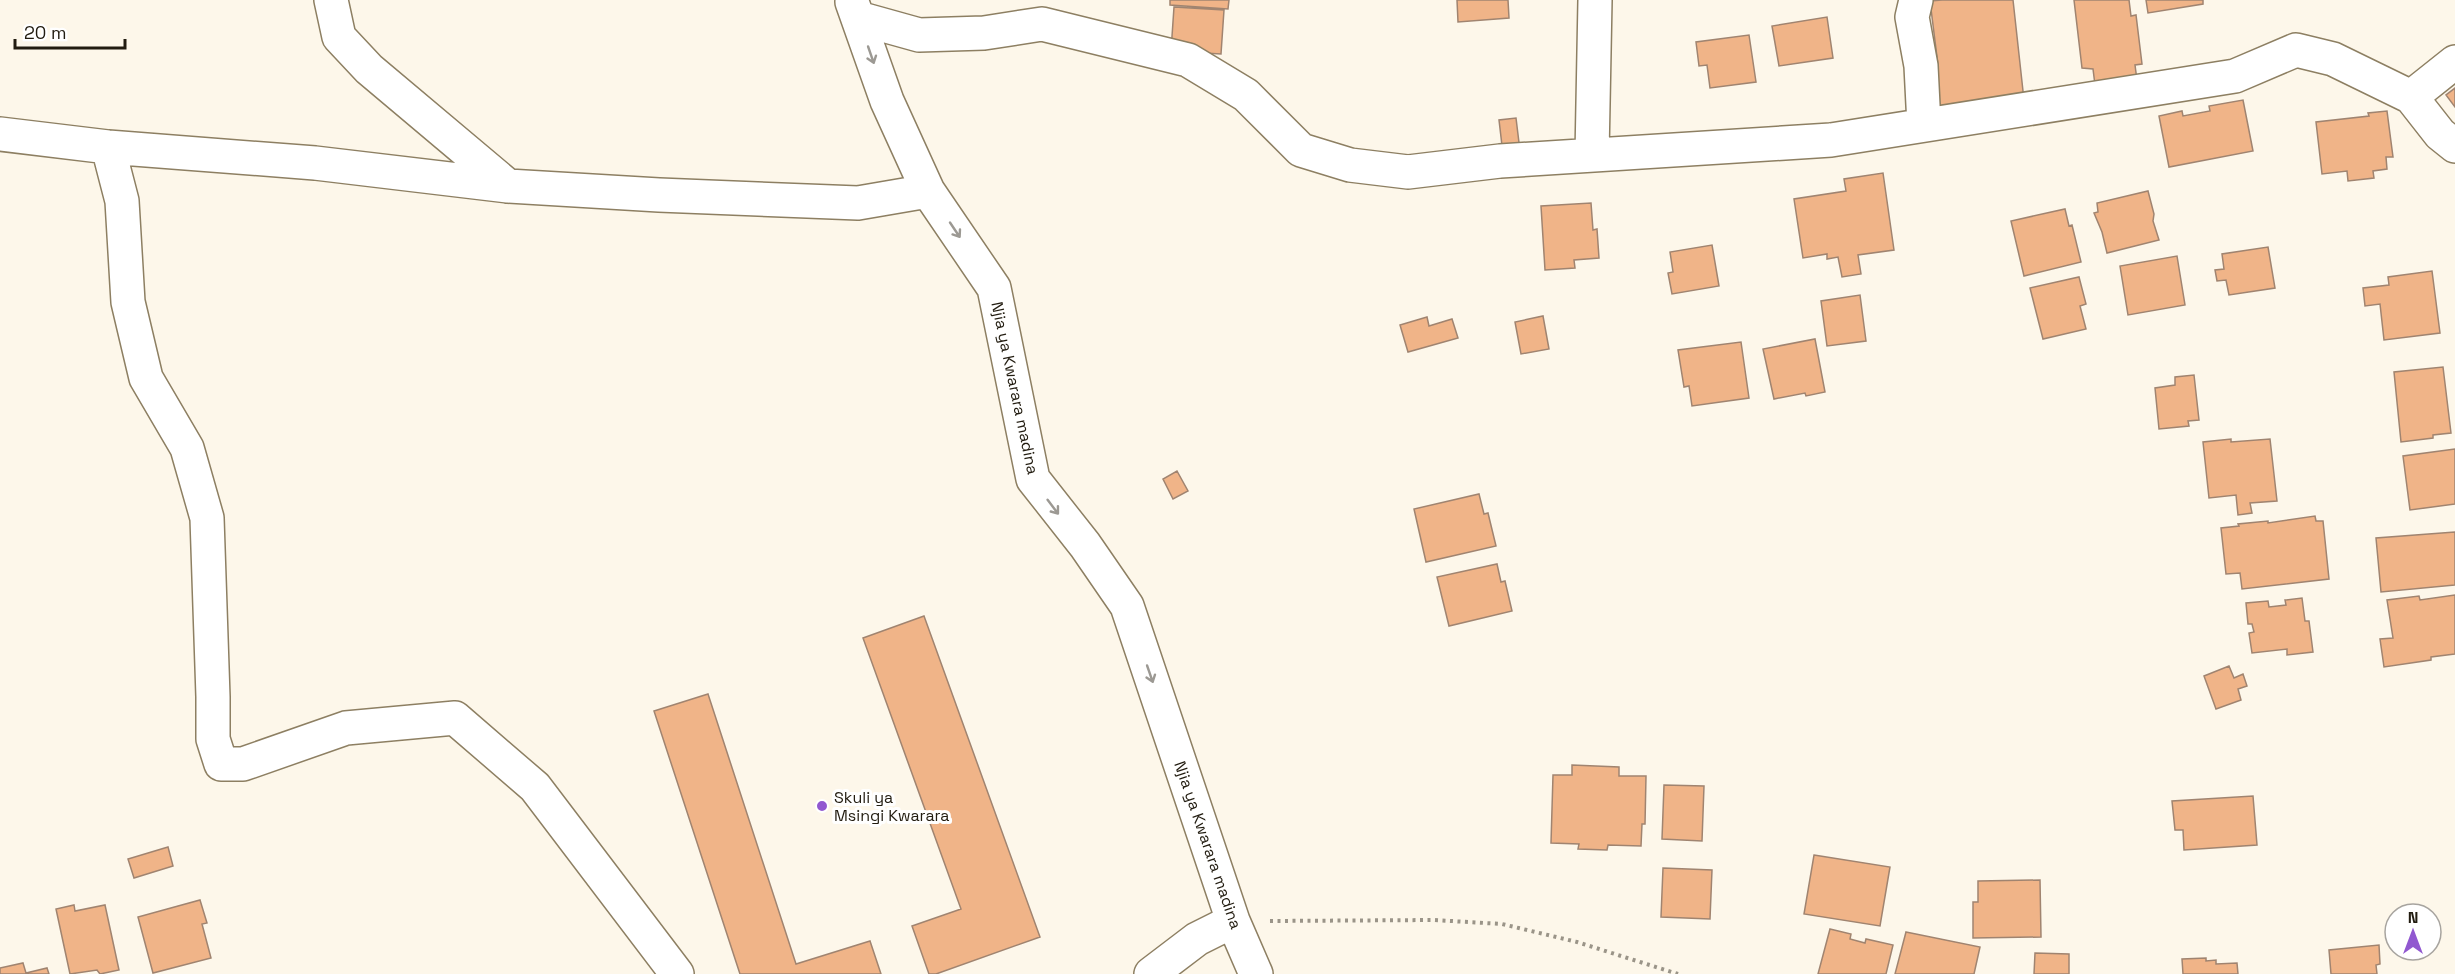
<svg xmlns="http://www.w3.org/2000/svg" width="2455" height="974" font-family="'Space Grotesk',sans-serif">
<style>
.building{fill:#f0b488;stroke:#a08470;stroke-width:1.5}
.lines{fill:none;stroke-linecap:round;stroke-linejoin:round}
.minor-casing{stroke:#8d7f62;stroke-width:36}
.path{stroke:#9a9488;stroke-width:4;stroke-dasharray:3 4.5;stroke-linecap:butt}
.minor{stroke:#fff;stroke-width:33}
.oneway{stroke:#9c9993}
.poi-dot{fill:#9158d0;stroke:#fff;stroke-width:2}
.labels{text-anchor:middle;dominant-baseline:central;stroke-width:6;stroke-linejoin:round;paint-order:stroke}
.street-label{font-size:16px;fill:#221c10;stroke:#fff}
.poi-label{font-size:16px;fill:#221c10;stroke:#fff;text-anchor:start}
</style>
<rect width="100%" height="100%" fill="#fdf7ea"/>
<!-- building -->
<path class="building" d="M1170,0H1229L1228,9L1170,5Z
M1457,0H1508L1509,18L1458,22Z
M1942,0H2013L2024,100L1928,111L1922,66L1938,65L1930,1Z
M2074,0H2129L2131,16L2136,15L2142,64L2135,65L2137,80L2095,85L2093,69L2082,68Z
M2146,0H2203V4L2148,13Z
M1174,7L1224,10L1221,54L1171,51Z
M1827,17L1833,58L1779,66L1772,26Z
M1749,35L1756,82L1710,88L1707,65L1699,66L1696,42Z
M2455,88V107L2446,95Z
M2243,100L2253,151L2169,167L2159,116L2182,111L2183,116L2210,111L2209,106Z
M2387,111L2393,157H2386L2387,169L2373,171L2374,178L2348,181L2347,171L2322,174L2316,122L2369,116L2368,113Z
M1516,118L1520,151L1503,154L1499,120Z
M1883,173L1894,250L1858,255L1861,274L1842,277L1838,257L1827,259V254L1803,258L1794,199L1846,191L1844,179Z
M2148,191L2154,214L2153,221L2159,240L2107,253L2102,232L2094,213L2098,212L2097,203Z
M1591,203L1593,230L1597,229L1599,258L1574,260L1575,268L1545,270L1541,206Z
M2065,209L2069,226L2072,225L2081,262L2024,276L2011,221Z
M1712,245L1719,286L1672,294L1668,273L1673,272L1670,252Z
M2268,247L2275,288L2229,295L2226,280L2217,281L2215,270L2224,269L2222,254Z
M2177,256L2185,305L2128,315L2120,266Z
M2432,271L2440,333L2384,340L2380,304L2365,306L2363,288L2389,285L2388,277Z
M2079,277L2086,304L2080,306L2086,329L2043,339L2030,288Z
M1860,295L1866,341L1827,346L1821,301Z
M1543,316L1549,349L1521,354L1515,322Z
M1427,317L1429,326L1452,319L1458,338L1408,352L1400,325Z
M1815,339L1825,392L1806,396L1805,393L1774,399L1763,349Z
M1741,342L1749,398L1692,406L1689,386L1684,387L1678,350Z
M2443,367L2451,433L2433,435V438L2401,442L2394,372Z
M2194,375L2199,420L2188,421L2189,426L2159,429L2155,388L2175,385V377Z
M2231,439V442L2270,439L2277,501L2250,503L2252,513L2238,515L2236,495L2209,498L2203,442Z
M2455,449V504L2410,510L2403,456Z
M1177,471L1188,491L1173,499L1163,479Z
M1479,494L1484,514L1488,513L1496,546L1426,562L1414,509Z
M2315,516L2316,521H2323L2329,579L2242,589L2240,573L2226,574L2221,528L2239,526L2238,524L2268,521V523Z
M2455,532V585L2381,592L2376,538Z
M1497,564L1501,582L1505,581L1512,611L1449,626L1437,577Z
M2455,595V654L2431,657V660L2384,667L2380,639L2393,638L2387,600L2419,596L2420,600Z
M2302,598L2305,621H2309L2313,652L2287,655V649L2252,653L2249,633L2254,632L2252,624H2248L2246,603L2268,601L2269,607L2286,605L2285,600Z
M924,616L1040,937L936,974H929L912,926L961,909L863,638Z
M2229,666L2234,678L2243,674L2247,686L2238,689L2241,700L2216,709L2204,676Z
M708,694L796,964L870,941L881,974H740L654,711Z
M1572,765L1619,767V776H1646L1645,824H1642L1641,846L1608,845L1607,850L1578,849L1579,844L1551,843L1553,775H1572Z
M1664,785L1704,786L1702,841L1662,839Z
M2253,796L2257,845L2184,850L2183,830H2175L2172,801Z
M168,847L173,866L134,878L128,859Z
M1814,855L1890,867L1880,926L1804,914Z
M1663,868L1712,870L1710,919L1661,917Z
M2040,880L2041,937L1973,938V902H1978V881Z
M200,900L207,923L202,924L211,958L153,973L138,917Z
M74,905L75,911L105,905L119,970L100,974L97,970L70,974L56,909Z
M1830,929L1851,934L1850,939L1865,943L1866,939L1893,945L1886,974H1818Z
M1906,932L1980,947L1974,974H1895Z
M2379,945L2380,964L2376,965L2377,974H2331L2329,950Z
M2035,953L2069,954V974H2034Z
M2206,958V961L2216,960V964L2237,963L2238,974H2183L2182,959Z
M23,963L26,973L47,968L49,974H0V968Z"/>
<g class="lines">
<defs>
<path id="minor" d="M331,0L339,37L369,69L508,186
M1916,0L1912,17L1921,66L1924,125
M852,2L887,101L928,191L994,288L1033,479L1085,545L1127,606L1233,921L1256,974
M858,18L919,35L984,33L1042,24L1188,60L1246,95L1301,150L1350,165L1408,172L1500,161L1831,140L2235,76L2296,50L2333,59L2411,97L2440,134L2455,146
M2411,97L2455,62
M0,134L108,147L315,163L508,186L659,195L858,203L928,191
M108,147L122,201L128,302L146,378L187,448L207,518L213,697V739L221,764H243L346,728L455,718L535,787L677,974
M1592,155L1595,0
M1151,974L1197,939L1233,921"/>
</defs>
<!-- minor casing -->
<use href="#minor" class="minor-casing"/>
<!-- path -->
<path class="path" d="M1270,921L1434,920L1502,924L1577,942L1678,974"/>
<!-- minor -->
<use href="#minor" class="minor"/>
</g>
<!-- one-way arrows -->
<defs><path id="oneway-shaft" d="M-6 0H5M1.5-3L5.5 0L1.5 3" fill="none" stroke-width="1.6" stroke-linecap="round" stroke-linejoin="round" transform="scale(1.5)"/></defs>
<g class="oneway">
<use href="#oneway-shaft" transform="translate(871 55) rotate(71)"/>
<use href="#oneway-shaft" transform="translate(955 230) rotate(56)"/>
<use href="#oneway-shaft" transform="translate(1053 507) rotate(53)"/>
<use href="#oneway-shaft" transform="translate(1150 674) rotate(71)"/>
</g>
<!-- markers -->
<circle class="poi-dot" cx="822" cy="806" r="6"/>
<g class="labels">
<!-- street labels -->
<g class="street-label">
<text transform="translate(1015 388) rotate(78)">Njia ya Kwarara madina</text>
<text transform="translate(1208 845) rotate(71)">Njia ya Kwarara madina</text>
</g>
<!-- poi labels -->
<g class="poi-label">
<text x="834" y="797">Skuli ya<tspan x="834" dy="18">Msingi Kwarara</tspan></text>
</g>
</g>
<!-- north arrow -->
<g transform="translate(2413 932)"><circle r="28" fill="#ffffff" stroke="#a7a49f" stroke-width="1.5"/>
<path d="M0-4.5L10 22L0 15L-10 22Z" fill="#9158d0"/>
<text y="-9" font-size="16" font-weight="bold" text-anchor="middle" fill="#221c10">N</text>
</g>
<!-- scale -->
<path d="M15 39v9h110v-9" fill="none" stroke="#221c10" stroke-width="3"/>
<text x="24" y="39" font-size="18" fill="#221c10" stroke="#ffffff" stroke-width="4.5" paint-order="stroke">20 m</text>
</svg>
